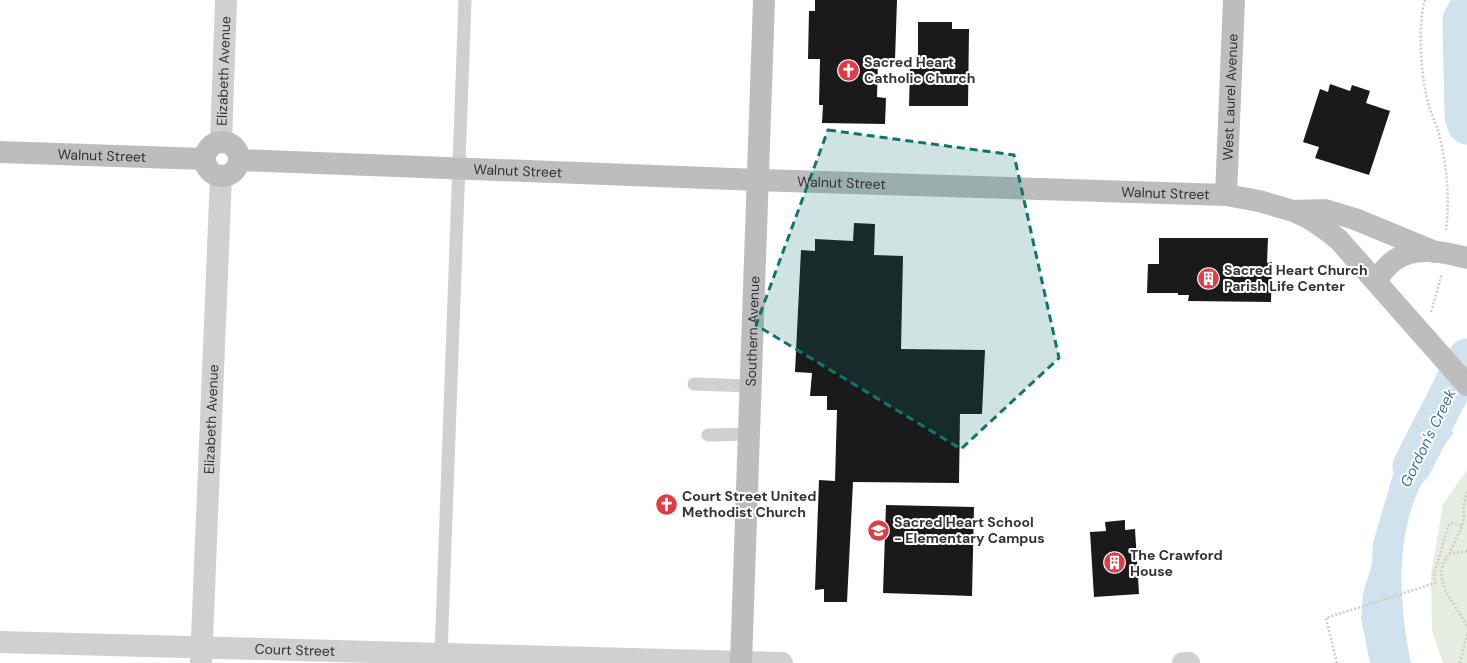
<svg xmlns="http://www.w3.org/2000/svg" width="1467" height="663" font-family="'DM Sans',sans-serif">
<style>
.green{fill:#e6ecdf}
.water{fill:#cfe2ee}
.lines{fill:none;stroke-linecap:round;stroke-linejoin:round}
.river{stroke:#cfe2ee;stroke-width:39}
.building{fill:#1a1a1a}
.path{stroke:#cdcdcd;stroke-width:2.5;stroke-dasharray:2 2;stroke-linecap:butt}
.lane{stroke:#d0d0d0;stroke-width:13}
.street{stroke:#d0d0d0;stroke-width:22}
.secondary{stroke:#bdbdbd;stroke-width:22}
.marked{fill:#0f766e;fill-opacity:0.2;stroke:#0f766e;stroke-width:3;stroke-dasharray:8 5;stroke-linejoin:round}
.labels{text-anchor:middle;dominant-baseline:central;stroke-width:4;stroke-linejoin:round;paint-order:stroke}
.poi-label{font-size:14px;font-weight:bold;fill:#333;stroke:#fff;text-anchor:start}
.street-label{font-size:14px;fill:#333;stroke:#fff}
.water-label{font-size:15px;font-style:italic;fill:#3f7597;stroke:#fff}
</style>
<rect width="100%" height="100%" fill="#fff"/>
<!-- green -->
<path class="green" d="M1467,470V663H1443L1432,631L1431,574L1443,504Z"/>
<!-- water -->
<path class="water" d="M1426,409L1454,433C1444,444 1438,456 1431,468C1427,475 1422,482 1419,489C1394,544 1400,607 1411,663H1370L1361,619L1363,593L1372,564L1373,543L1392,478L1411,432Z"/>
<g class="lines">
<!-- river -->
<path class="river" d="M1467,11L1462,20L1464,116L1467,125
M1412,466L1467,358"/>
</g>
<!-- building -->
<path class="building" d="M815,0H897L895,60H878L877,97L886,98L885,124L822,123L823,105H819L820,59H808L809,11H815Z
M918,22H952V29H969L968,106H909L910,69H918Z
M1330,84L1350,91L1352,85L1370,91L1366,103L1390,111L1369,175L1315,158L1319,147L1303,142L1320,89L1328,92Z
M854,223L875,224L874,255L903,256L901,349L985,350L982,414H960L959,483L853,482L847,602H824V589L815,590L819,480L835,481L837,410H827V396H810L812,373L795,372L801,250L815,251V239L853,241Z
M1159,238H1268L1267,263L1272,262L1271,302L1188,301L1189,295H1178V293H1147L1148,264H1159Z
M886,505L974,507L972,596L883,593Z
M1125,520V530L1135,529L1139,594L1094,597L1090,532L1106,531L1105,522Z"/>
<g class="lines">
<!-- path -->
<path class="path" d="M1425,0C1417,26 1421,80 1429,106C1432,117 1438,127 1440,138C1447,168 1450,199 1446,230
M1431,312L1442,274
M1467,551L1449,554C1447,557 1444,561 1443,565C1435,586 1459,608 1467,627
M1449,554L1462,526L1464,517L1463,509L1467,491
M1337,663L1326,618L1435,583L1434,575L1448,526L1452,523L1462,526
M1460,663L1467,634"/>
<!-- lane -->
<path class="lane" d="M694,384L751,386
M708,435L749,434
M441,654L465,0"/>
<!-- street -->
<g class="street">
<path id="s1" d="M221,142L226,0"/>
<path id="s2" d="M0,642L782,663"/>
<path id="s3" d="M201,663L221,176"/>
<path d="M1183,663H1189"/>
</g>
<!-- secondary -->
<g class="secondary">
<circle cx="222" cy="159" r="17"/>
<path id="s4" d="M0,152L204,159"/>
<path id="s5" d="M239,160L758,180L1226,195L1259,201L1293,211L1325,210L1355,219L1435,252"/>
<path id="s6" d="M1226,195L1234,0"/>
<path d="M1296,212C1313,219 1326,229 1339,240L1467,385"/>
<path d="M1376,280C1382,273 1387,265 1395,260C1415,245 1445,252 1467,258"/>
<path id="s7" d="M741,663L764,0"/>
</g>
</g>
<!-- marked area -->
<path class="marked" d="M828,130L1014,155L1059,358L961,449L756,325Z"/>
<!-- icons -->
<defs>
<symbol id="church-disc" viewBox="-11 -11 22 22"><circle r="9.5" fill="#e63946" stroke="#fff"/><path d="M-1.2-6h2.4v3.5h3.3v2.4h-3.3V6h-2.4V-.1h-3.3v-2.4h3.3Z" fill="#fff"/></symbol>
<symbol id="building-disc" viewBox="-11 -11 22 22"><circle r="9.5" fill="#e63946" stroke="#fff"/><path d="M-4-6H4V6H1V3H-1V6H-4ZM-2.5-4.3h1.7v1.8h-1.7ZM.8-4.3h1.7v1.8H.8ZM-2.5-1h1.7V.8h-1.7ZM.8-1h1.7V.8H.8Z" fill="#fff"/></symbol>
<symbol id="school-disc" viewBox="-11 -11 22 22"><circle r="9.5" fill="#e63946" stroke="#fff"/><path d="M0-5L7-2L0 1L-7-2ZM-4 1L0 2.5L4 1V4Q0 6-4 4Z" fill="#fff"/></symbol>
</defs>
<g fill-rule="evenodd">
<use href="#church-disc" x="836" y="58" width="25" height="25"/>
<use href="#building-disc" x="1196" y="266" width="25" height="25"/>
<use href="#church-disc" x="654" y="492" width="25" height="25"/>
<use href="#school-disc" x="866" y="518" width="25" height="25"/>
<use href="#building-disc" x="1102" y="550" width="25" height="25"/>
</g>
<g class="labels">
<!-- poi labels -->
<g class="poi-label">
<text x="864" y="62">Sacred Heart<tspan x="864" dy="16">Catholic Church</tspan></text>
<text x="1224" y="270">Sacred Heart Church<tspan x="1224" dy="16">Parish Life Center</tspan></text>
<text x="682" y="496">Court Street United<tspan x="682" dy="16">Methodist Church</tspan></text>
<text x="894" y="522">Sacred Heart School<tspan x="894" dy="16">- Elementary Campus</tspan></text>
<text x="1130" y="555">The Crawford<tspan x="1130" dy="16">House</tspan></text>
</g>
<!-- street labels -->
<g class="street-label">
<text stroke="none"><textPath href="#s1" startOffset="71">Elizabeth Avenue</textPath></text>
<text stroke="none"><textPath href="#s6" startOffset="98">West Laurel Avenue</textPath></text>
<text stroke="none"><textPath href="#s4" startOffset="102">Walnut Street</textPath></text>
<text stroke="none"><textPath href="#s5" startOffset="279">Walnut Street</textPath></text>
<text stroke="none"><textPath href="#s5" startOffset="603">Walnut Street</textPath></text>
<text stroke="none"><textPath href="#s5" startOffset="927">Walnut Street</textPath></text>
<text stroke="none"><textPath href="#s7" startOffset="332">Southern Avenue</textPath></text>
<text stroke="none"><textPath href="#s3" startOffset="244">Elizabeth Avenue</textPath></text>
<text stroke="none"><textPath href="#s2" startOffset="295">Court Street</textPath></text>
</g>
<!-- water labels -->
<g class="water-label">
<text transform="translate(1428 438) rotate(-64)">Gordon's Creek</text>
</g>
</g>
</svg>
